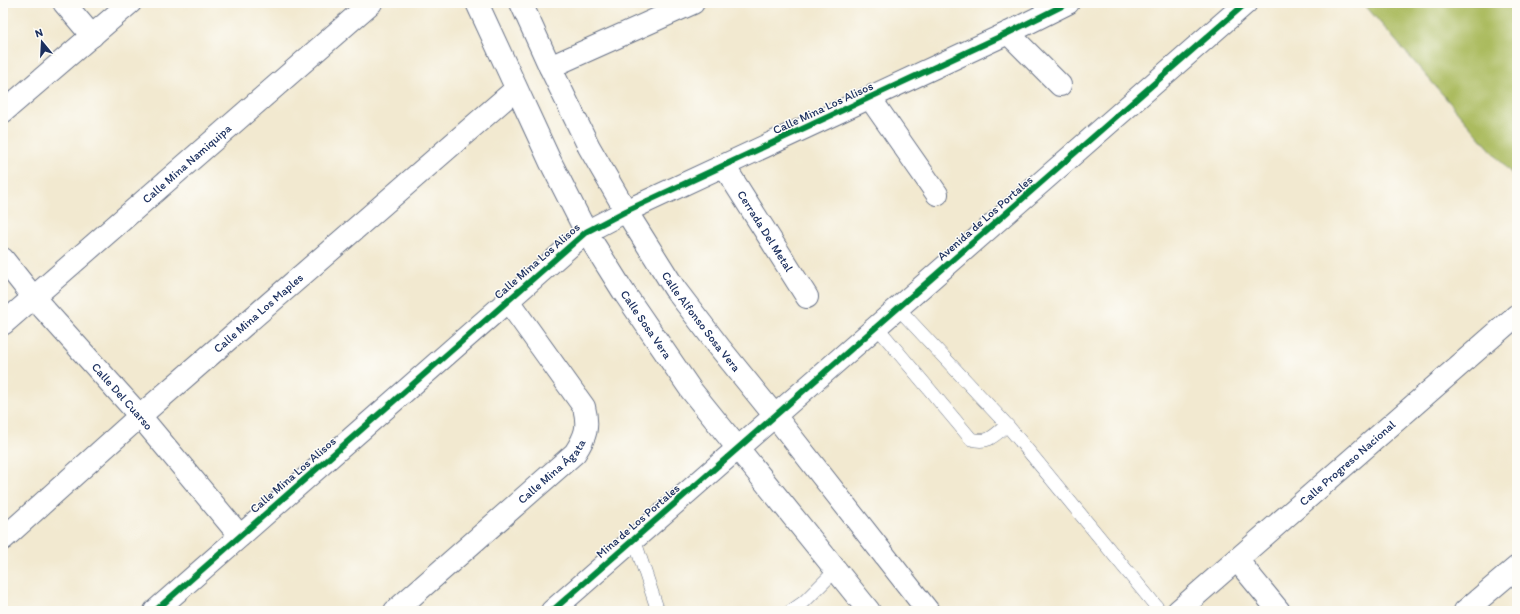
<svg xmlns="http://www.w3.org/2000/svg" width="1520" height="614" font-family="Itim,sans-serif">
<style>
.green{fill:#abbb5f;stroke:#63755e}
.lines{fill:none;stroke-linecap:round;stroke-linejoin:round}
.lane-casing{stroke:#667086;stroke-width:14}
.street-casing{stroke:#667086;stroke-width:24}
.secondary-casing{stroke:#667086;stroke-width:24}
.lane{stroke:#fff;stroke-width:13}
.street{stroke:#fff;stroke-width:22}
.secondary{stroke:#fff;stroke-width:22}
.cycleway-casing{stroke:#fdfcf7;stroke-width:8}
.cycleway{stroke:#00873e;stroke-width:6}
.labels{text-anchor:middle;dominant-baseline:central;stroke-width:3;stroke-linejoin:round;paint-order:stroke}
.street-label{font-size:12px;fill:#1b2f5e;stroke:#fdfcf7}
</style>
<rect width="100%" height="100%" fill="#fdfcf7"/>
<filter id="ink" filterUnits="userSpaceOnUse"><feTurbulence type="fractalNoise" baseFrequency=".025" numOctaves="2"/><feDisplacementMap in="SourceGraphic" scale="8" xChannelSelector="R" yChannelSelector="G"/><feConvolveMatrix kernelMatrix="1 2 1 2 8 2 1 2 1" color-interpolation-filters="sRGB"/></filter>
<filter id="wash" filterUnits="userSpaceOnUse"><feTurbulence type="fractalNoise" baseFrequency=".012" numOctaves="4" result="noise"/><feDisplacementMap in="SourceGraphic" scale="16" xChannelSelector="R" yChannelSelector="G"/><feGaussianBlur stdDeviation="0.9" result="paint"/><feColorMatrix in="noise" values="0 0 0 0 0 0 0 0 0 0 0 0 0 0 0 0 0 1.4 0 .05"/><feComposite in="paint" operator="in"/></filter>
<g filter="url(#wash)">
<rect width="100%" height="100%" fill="#f2e9d0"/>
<!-- green -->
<path class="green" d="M1363,3H1517V180Z"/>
</g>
<g filter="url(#ink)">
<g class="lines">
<defs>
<path id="lane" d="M898,308L1007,425L1160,611
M877,327L971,439C988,444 994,436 1007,425
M634,539L658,611
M791,611L804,602L836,570"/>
<g id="street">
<path d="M64,3L92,36"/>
<path d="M1008,33L1060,85"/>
<path d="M550,67L693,3"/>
<path d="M870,98L937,194"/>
<path d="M3,112L130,3"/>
<path id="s1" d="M724,166L807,297"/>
<path id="s2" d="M3,259L34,298L140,416L240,536"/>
<path id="s3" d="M3,324L371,3"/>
<path id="s4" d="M3,539L140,416L516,89"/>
<path d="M1237,560L1279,611"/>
<path d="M155,611L586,232L626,211L1008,33L1068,3"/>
<path id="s5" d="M395,611L575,453C586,436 589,427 584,407L508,301"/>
<path d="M552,611L738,448"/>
<path id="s6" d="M1178,611L1517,315"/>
<path d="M1465,611L1517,567"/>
</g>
<g id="secondary">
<path id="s7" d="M477,3L550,161L586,232L623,291L691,390L869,611"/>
<path id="s8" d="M521,3L550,67L589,147L626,211L675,289L720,348L775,416L928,611"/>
<path d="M738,448L1246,3"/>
</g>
</defs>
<!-- lane casing -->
<use href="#lane" class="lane-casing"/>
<!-- street casing -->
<use href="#street" class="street-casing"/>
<!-- secondary casing -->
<use href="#secondary" class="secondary-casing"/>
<!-- lane -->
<use href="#lane" class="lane"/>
<!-- street -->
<use href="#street" class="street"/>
<!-- secondary -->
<use href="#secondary" class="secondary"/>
<defs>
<path id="cycleway" d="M155,611L586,232L626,211L1008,33L1068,3
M552,611L1246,3"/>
</defs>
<!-- cycleway casing -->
<use href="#cycleway" class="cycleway-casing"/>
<!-- cycleway -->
<use href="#cycleway" class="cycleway"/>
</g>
</g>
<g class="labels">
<!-- street labels -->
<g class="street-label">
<text transform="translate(823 108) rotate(-25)">Calle Mina Los Alisos</text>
<text stroke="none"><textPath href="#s3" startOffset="244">Calle Mina Namiquipa</textPath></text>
<text transform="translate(985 218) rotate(-41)">Avenida de Los Portales</text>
<text stroke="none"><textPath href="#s1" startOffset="77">Cerrada Del Metal</textPath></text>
<text transform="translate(537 261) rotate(-41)">Calle Mina Los Alisos</text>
<text stroke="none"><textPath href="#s4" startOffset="341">Calle Mina Los Maples</textPath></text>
<text stroke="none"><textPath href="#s8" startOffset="367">Calle Alfonso Sosa Vera</textPath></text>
<text stroke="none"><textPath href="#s7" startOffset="364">Calle Sosa Vera</textPath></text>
<text stroke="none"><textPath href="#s2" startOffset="182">Calle Del Cuarso</textPath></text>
<text stroke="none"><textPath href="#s6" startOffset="225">Calle Progreso Nacional</textPath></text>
<text stroke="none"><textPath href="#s5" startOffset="210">Calle Mina Ágata</textPath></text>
<text transform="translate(293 475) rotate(-41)">Calle Mina Los Alisos</text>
<text transform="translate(638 521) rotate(-41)">Mina de Los Portales</text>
</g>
</g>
<!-- margin -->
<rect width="1520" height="614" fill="none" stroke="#fdfcf7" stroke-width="16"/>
<!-- north arrow -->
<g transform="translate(42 42) rotate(342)" stroke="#fdfcf7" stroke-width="3" paint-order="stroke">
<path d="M0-3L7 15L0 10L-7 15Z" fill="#1b2f5e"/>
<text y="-6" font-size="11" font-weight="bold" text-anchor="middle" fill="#1b2f5e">N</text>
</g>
</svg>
